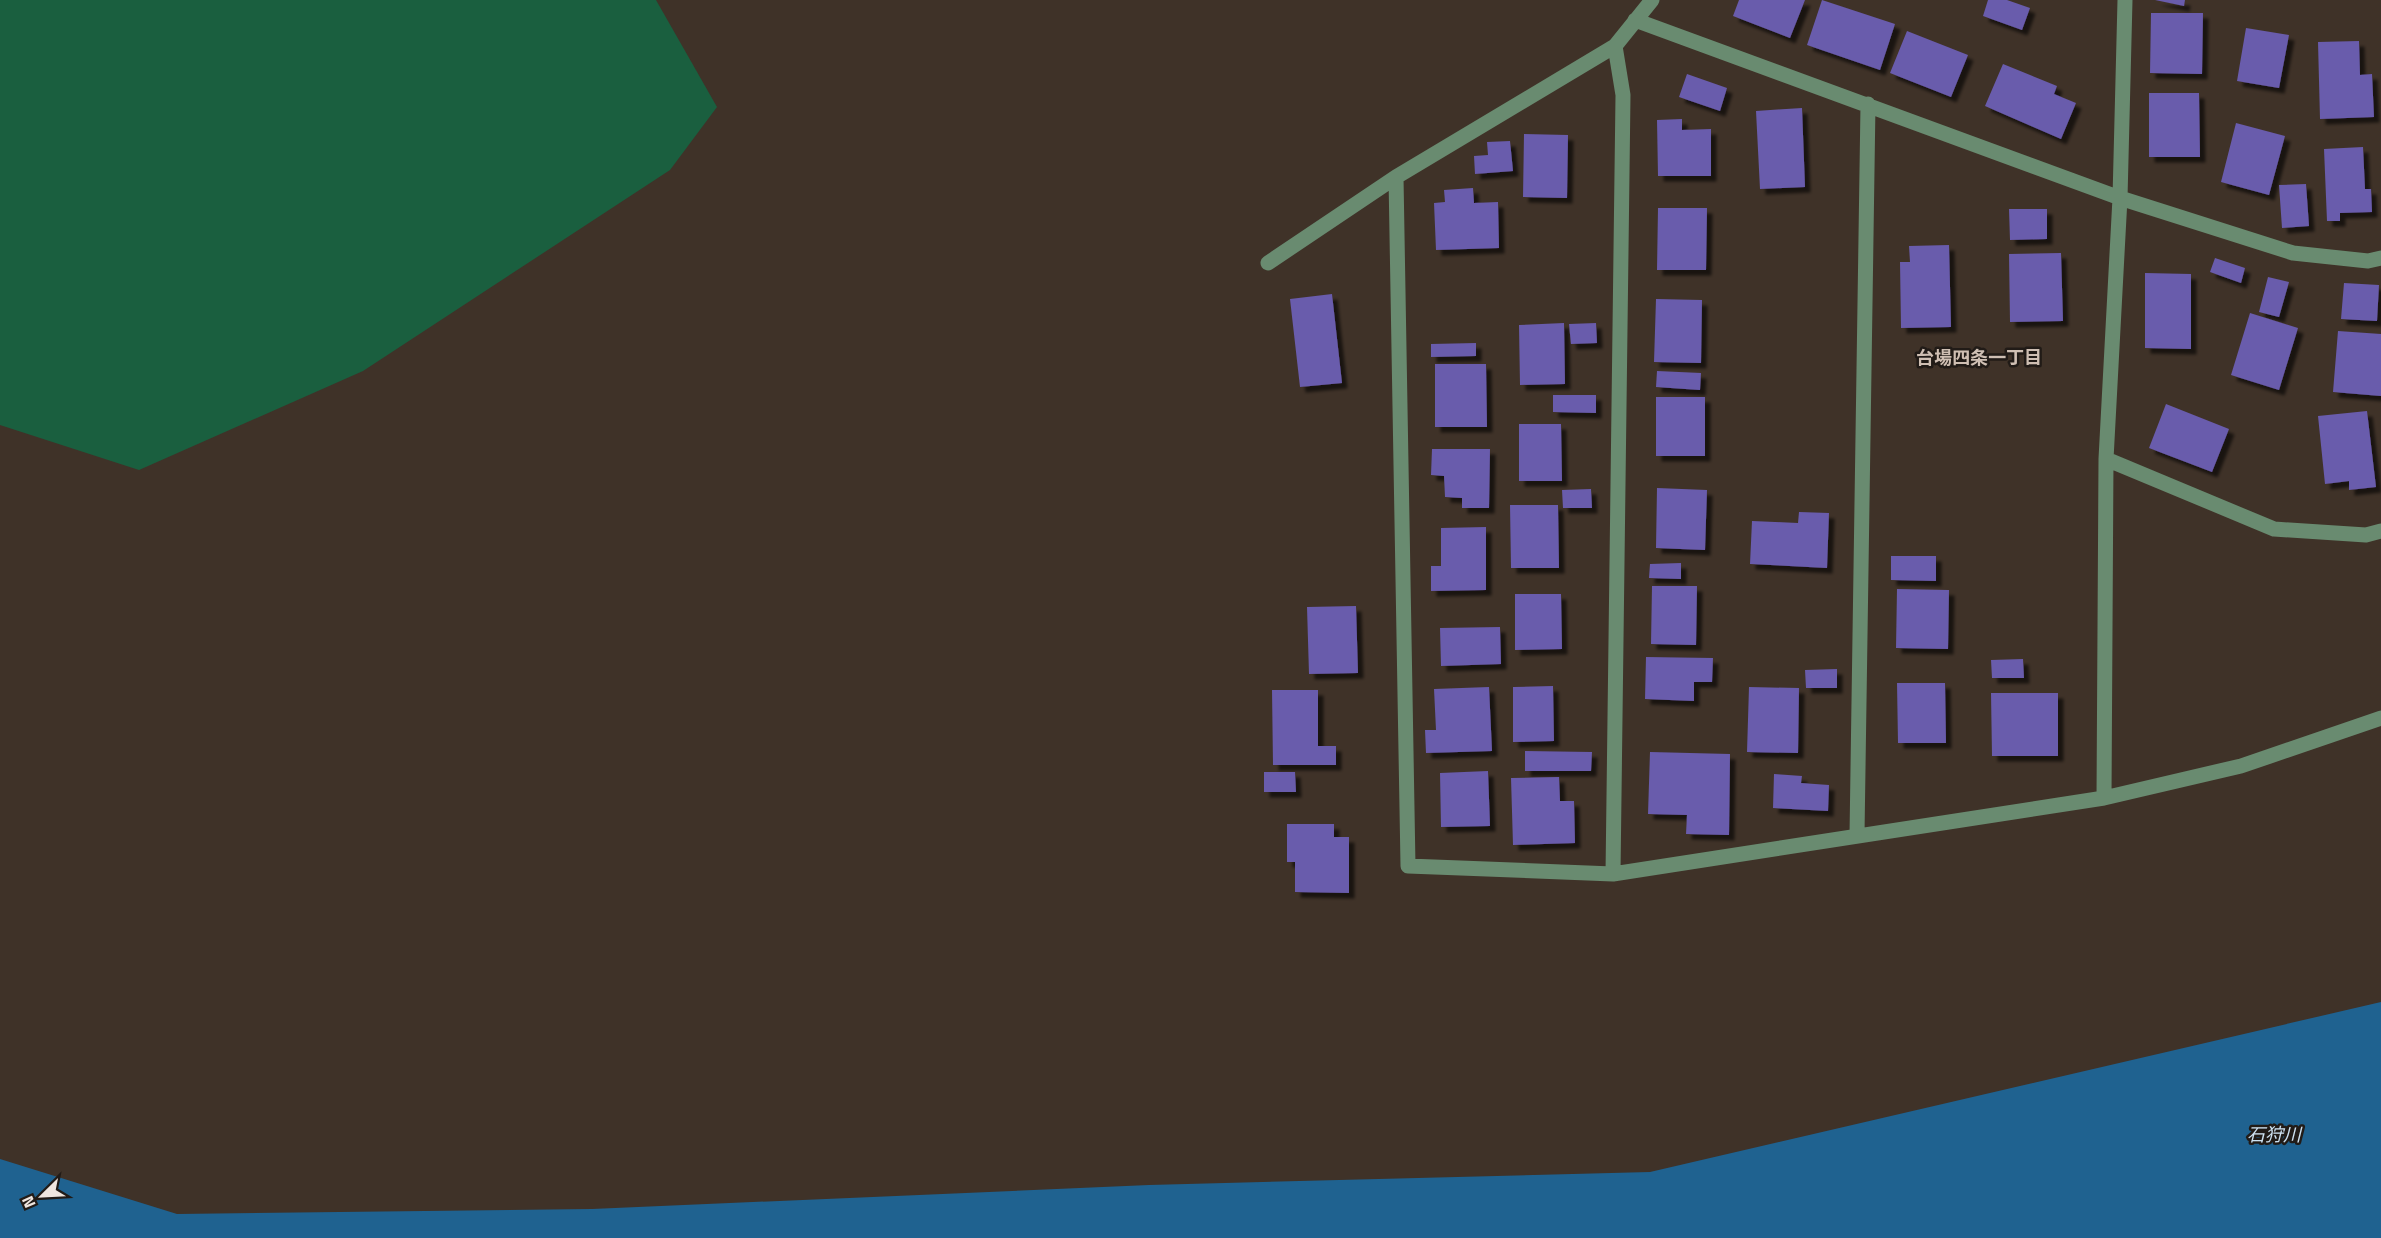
<svg xmlns="http://www.w3.org/2000/svg" width="2381" height="1238" font-family="'Titillium Web','Noto Sans JP',sans-serif">
<style>
.green{fill:#1a5f3f}
.water{fill:#1f6290}
.building{fill:#695bac;filter:url(#shadow)}
.lines{fill:none;stroke-linecap:round;stroke-linejoin:round}
.minor{stroke:#698b70;stroke-width:15}
.labels{text-anchor:middle;dominant-baseline:central;stroke-width:5;stroke-linejoin:round;paint-order:stroke}
.neighbourhood-label{font-size:18px;font-weight:bold;fill:#cfbfb3;stroke:#211b17}
.water-label{font-size:18px;font-style:italic;fill:#cee2f2;stroke:#211b17}
</style>
<defs>
<filter id="shadow"><feDropShadow dx="5.5" dy="5.5" stdDeviation="1.5" flood-color="#0009"/></filter>
</defs>
<rect width="100%" height="100%" fill="#3f3228"/>
<!-- green -->
<path class="green" d="M0,0H656L717,107L670,170L363,371L139,470L0,425Z"/>
<!-- water -->
<path class="water" d="M2381,1002V1238H0V1159L177,1214L592,1209L1149,1185L1650,1172Z"/>
<!-- building -->
<path class="building" d="M1739,0H1805L1790,38L1733,16Z
M1822,0L1895,24L1880,70L1807,45Z
M1988,0H2007L2030,8L2022,30L1983,16Z
M2155,0H2185L2184,6Z
M2151,13H2203L2202,74L2150,73Z
M2246,28L2289,35L2279,88L2237,81Z
M1907,31L1968,55L1951,97L1890,73Z
M2359,41L2360,75L2372,74L2374,117L2320,119L2318,42Z
M2003,64L2057,86L2054,94L2076,103L2061,139L1985,106Z
M1687,74L1727,88L1720,111L1679,97Z
M2149,93H2199L2200,157H2149Z
M1802,108L1805,187L1760,189L1756,111Z
M1682,119V130L1711,129V176H1658L1657,120Z
M2236,123L2285,136L2269,195L2221,182Z
M1524,134L1568,135L1567,198L1523,197Z
M1510,141L1513,171L1475,174L1474,156L1488,155L1487,142Z
M2363,147L2365,189H2371L2372,212L2340,213V221H2327L2324,149Z
M2306,184L2309,226L2282,228L2279,185Z
M1473,188L1474,203L1498,202L1499,248L1436,250L1434,203L1445,202L1444,190Z
M1658,208H1707L1706,270H1657Z
M2009,209H2047V239L2010,240Z
M1949,245L1951,327L1901,328L1900,262H1910L1909,246Z
M2061,253L2063,321L2010,322L2009,254Z
M2215,258L2245,268L2241,283L2210,272Z
M2145,273L2191,274V349L2145,348Z
M2268,277L2289,282L2279,317L2259,312Z
M2344,283L2379,285L2377,321L2341,319Z
M1332,294L1342,383L1300,387L1290,299Z
M1656,299L1702,300L1701,363L1654,362Z
M2250,313L2298,328L2279,390L2231,375Z
M1564,323L1565,384L1520,385L1519,325Z
M1596,323L1597,343L1571,344L1569,324Z
M2338,331L2381,334V396L2333,392Z
M1476,343V356L1431,357V344Z
M1435,364H1486L1487,427H1435Z
M1657,371L1701,373L1700,390L1656,387Z
M1553,395H1596V413L1553,412Z
M1656,397H1705V456H1656Z
M2166,404L2229,429L2212,472L2149,448Z
M2367,411L2376,487L2349,490V481L2325,484L2318,416Z
M1519,424H1561L1562,481H1519Z
M1432,449H1490L1489,508H1462V498L1445,497L1444,476L1431,475Z
M1657,488L1707,490L1705,550L1656,548Z
M1591,489L1592,508H1563L1562,490Z
M1510,505H1558L1559,568H1511Z
M1799,512L1829,513L1827,568L1750,564L1752,521L1798,523Z
M1486,527V590L1431,591V566H1441V528Z
M1891,556H1936V581L1891,580Z
M1681,563V579L1649,578L1650,564Z
M1652,586H1697L1696,645L1651,644Z
M1897,589L1949,590L1948,649L1896,648Z
M1515,594H1561L1562,649L1515,650Z
M1356,606L1358,673L1309,674L1307,607Z
M1500,627L1501,664L1441,666L1440,628Z
M1646,657L1713,658L1712,682H1694V701L1645,699Z
M2023,659L2024,678H1992L1991,660Z
M1837,669V688H1806L1805,670Z
M1897,683H1945L1946,743H1898Z
M1553,686L1554,741L1513,742V687Z
M1489,687L1492,751L1426,753L1425,730H1436L1434,689Z
M1749,687L1799,688L1798,753L1747,752Z
M1272,690H1318V746H1336V765H1273Z
M1991,693H2058V756H1992Z
M1525,751L1592,752L1591,771H1525Z
M1650,752L1730,754L1729,835L1686,834L1687,815L1648,814Z
M1488,771L1490,826L1441,827L1440,773Z
M1264,772H1295L1296,792H1264Z
M1774,774L1802,776L1801,783L1829,785L1828,811L1773,808Z
M1559,777L1560,801H1574L1575,843L1513,845L1511,778Z
M1287,824H1334V837H1349V893L1295,892V862H1287Z"/>
<g class="lines">
<!-- minor -->
<path class="minor" d="M1635,20L2120,198L2293,253L2368,261L2381,258
M1396,177L1408,866L1613,874L2104,798L2241,766L2381,718
M1268,263L1396,177L1615,46L1652,0
M2106,459L2274,529L2366,535L2381,531
M2104,798L2106,459L2120,198L2125,0
M1857,835L1868,104
M1613,874L1623,95L1615,46"/>
</g>
<g class="labels">
<!-- neighbourhood labels -->
<g class="neighbourhood-label">
<text x="1979" y="357">台場四条一丁目</text>
</g>
<!-- water labels -->
<g class="water-label">
<text x="2274" y="1134">石狩川</text>
</g>
</g>
<!-- north arrow -->
<g transform="translate(42 1196) rotate(246)" stroke="#211b17" stroke-width="4.5" paint-order="stroke">
<path d="M0-4.5L10 22L0 15L-10 22Z" fill="#efe6e0"/>
<text y="-9" font-size="16" font-weight="bold" text-anchor="middle" fill="#efe6e0">N</text>
</g>
</svg>
